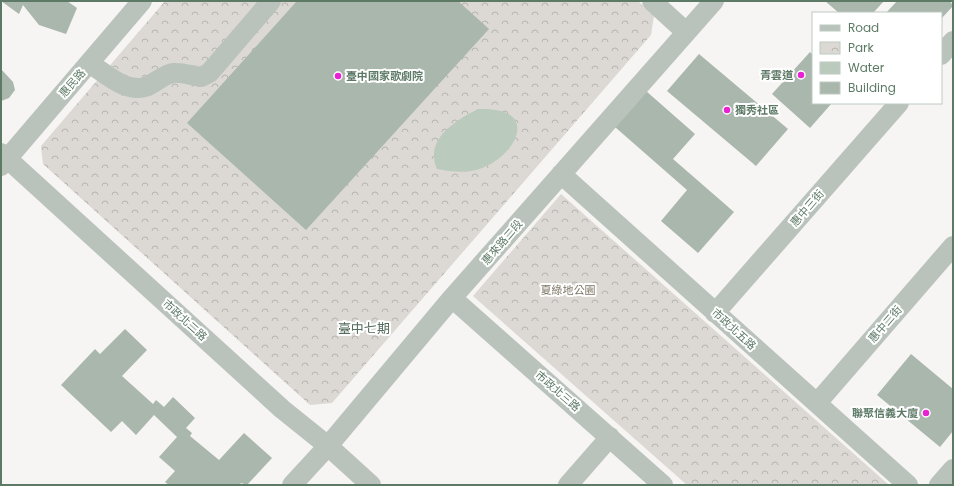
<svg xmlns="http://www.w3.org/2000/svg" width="954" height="486" font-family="Poppins,'Noto Sans TC',sans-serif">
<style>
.park{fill:url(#park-crowns)}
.water{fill:#bacabc}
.building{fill:#a9b7ad}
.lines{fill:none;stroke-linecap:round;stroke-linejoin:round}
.minor{stroke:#b9c3bc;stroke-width:20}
.poi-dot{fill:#ea21d3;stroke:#fff;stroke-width:1.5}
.labels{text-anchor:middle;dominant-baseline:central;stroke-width:4;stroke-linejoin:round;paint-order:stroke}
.poi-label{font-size:11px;font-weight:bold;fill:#5d7a66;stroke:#fff;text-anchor:end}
.street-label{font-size:11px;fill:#5d7a66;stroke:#fff}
.park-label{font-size:11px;fill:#7d7564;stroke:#fff}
.quarter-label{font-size:13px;fill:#536b5b;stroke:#fff}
</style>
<defs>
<pattern id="park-crowns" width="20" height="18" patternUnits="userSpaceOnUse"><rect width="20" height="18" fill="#dcd8d3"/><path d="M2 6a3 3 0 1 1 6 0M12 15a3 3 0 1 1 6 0" fill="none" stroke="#b6b4af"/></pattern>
</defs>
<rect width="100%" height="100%" fill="#f7f4f4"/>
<!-- park -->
<path class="park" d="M165,1H638L654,16L651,35L332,403L310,405L43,164L41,146Z
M561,194L889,485H687L473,296Z"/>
<!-- water -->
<path class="water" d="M478,109C546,106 514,163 471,171C460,173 448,171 437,169C424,139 455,121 478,109Z"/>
<!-- building -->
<path class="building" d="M1,1H67L77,8L66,34L39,25L23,5L19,14Z
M297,1H458L489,29L306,230L187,123Z
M825,1H884L873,13H839Z
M897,1H950L953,6L941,19V13H886Z
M810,52L813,55V103H832L810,128L772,94Z
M699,54L788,129L756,166L667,91Z
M1,69L13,82L15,90L9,98L1,101Z
M646,91L695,134L673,159L734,212L698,253L661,221L687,190L615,127Z
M125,329L147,350L122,376L153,404L156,400L164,407L173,397L195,418L186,428L192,433L190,436L219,460L244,433L272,458L247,485L241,483L240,485H169L165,482L175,471L159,457L177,437L154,415L136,435L122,421L111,432L61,385L95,349L100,354Z
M911,354L953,389V431L940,447L877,395Z"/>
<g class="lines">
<!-- minor -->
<path class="minor" d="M652,1L686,32
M941,55L953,41
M89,63C105,73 125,93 145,87C155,84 162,75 173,73C183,72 192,76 201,77L209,73L217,64L271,1
M1,153L282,409L328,446L371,485
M1,166L142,1
M561,174L908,485
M452,298L663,485
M715,313L899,103
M817,403L953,246
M292,485L328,446L452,298L714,1
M568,485L610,437
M939,485L953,469"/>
</g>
<!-- markers -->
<g class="poi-dot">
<circle cx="801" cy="75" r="4"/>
<circle cx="338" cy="76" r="4"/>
<circle cx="727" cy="110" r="4"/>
<circle cx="926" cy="413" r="4"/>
</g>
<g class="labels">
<!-- poi labels -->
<g class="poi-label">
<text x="793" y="75">青雲道</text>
<text x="346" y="76" text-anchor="start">臺中國家歌劇院</text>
<text x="735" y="110" text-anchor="start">獨秀社區</text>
<text x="918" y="413">聯聚信義大廈</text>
</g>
<!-- street labels -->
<g class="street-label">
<text transform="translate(72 83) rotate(-49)">惠民路</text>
<text transform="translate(807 208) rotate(-49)">惠中三街</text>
<text transform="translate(502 242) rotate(-49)">惠來路二段</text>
<text transform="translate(185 320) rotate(42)">市政北二路</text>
<text transform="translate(885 324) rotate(-49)">惠中二街</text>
<text transform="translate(734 329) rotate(42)">市政北五路</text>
<text transform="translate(558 391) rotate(41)">市政北三路</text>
</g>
<!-- park labels -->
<g class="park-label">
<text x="568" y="290">夏綠地公園</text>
</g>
<!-- quarter labels -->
<g class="quarter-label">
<text x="364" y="328">臺中七期</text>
</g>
</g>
<!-- border -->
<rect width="954" height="486" fill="none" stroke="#5d7a66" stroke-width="4"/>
<!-- legend -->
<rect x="812" y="12" width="130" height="92" fill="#ffffff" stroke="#becac2"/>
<rect x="820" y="25" width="20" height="6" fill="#b9c3bc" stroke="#becac2"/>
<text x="848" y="32" font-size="12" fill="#5d7a66">Road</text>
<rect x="820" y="42" width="20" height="12" fill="url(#park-crowns)" stroke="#becac2"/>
<text x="848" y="52" font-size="12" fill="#5d7a66">Park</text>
<rect x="820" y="62" width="20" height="12" fill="#bacabc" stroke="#becac2"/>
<text x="848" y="72" font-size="12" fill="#5d7a66">Water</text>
<rect x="820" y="82" width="20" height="12" fill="#a9b7ad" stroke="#becac2"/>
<text x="848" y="92" font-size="12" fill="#5d7a66">Building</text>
</svg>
